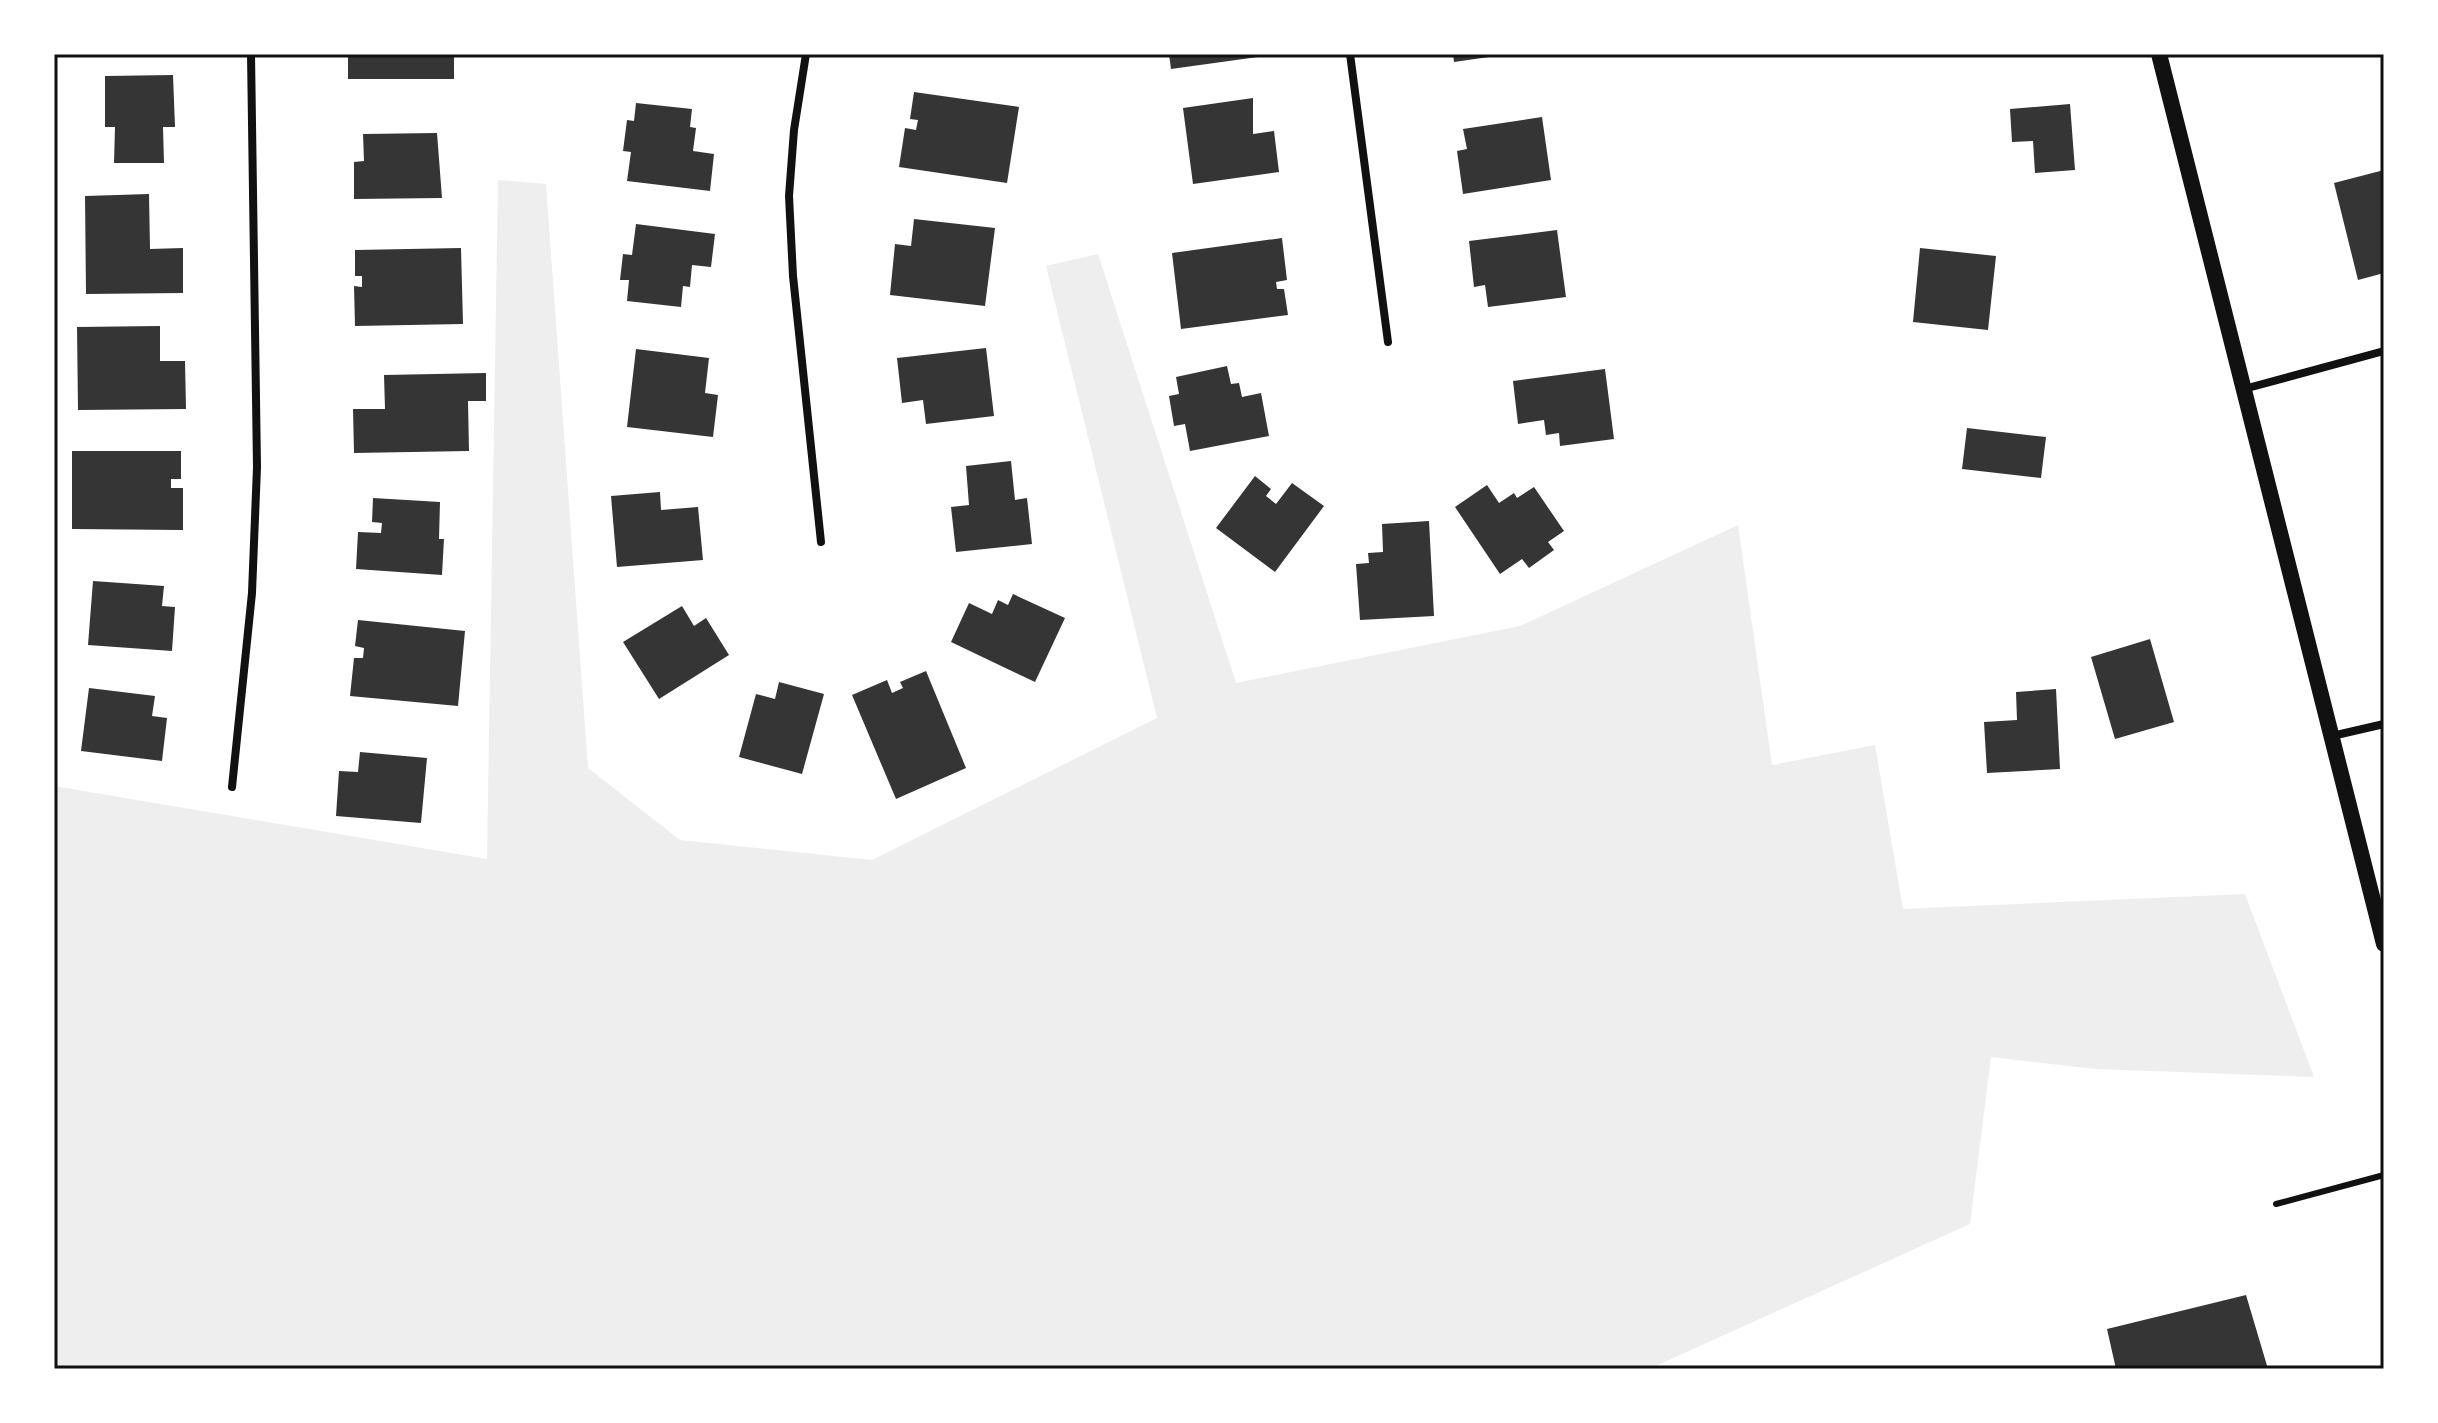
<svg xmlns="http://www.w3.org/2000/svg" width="2438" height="1423" font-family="Montserrat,sans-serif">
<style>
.green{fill:#eee}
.building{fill:#353535}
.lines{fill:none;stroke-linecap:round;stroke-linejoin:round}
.service{stroke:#111;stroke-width:6}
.minor{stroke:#111;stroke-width:8}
.secondary{stroke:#111;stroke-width:16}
.neatline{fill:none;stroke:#111;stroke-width:3}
</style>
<rect width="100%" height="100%" fill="#fff"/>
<!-- green -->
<path class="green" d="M498,180L546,184L588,768L680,840L872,860L1157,718L1046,266L1098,254L1236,683L1520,626L1738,525L1772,765L1875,745L1903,909L2245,894L2314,1077L2095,1069L1991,1057L1970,1224L1649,1369H54V786L487,859Z"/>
<!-- building -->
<path class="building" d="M348,54H454V79H348Z
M1169,54H1265V56L1171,69Z
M1453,54H1496V56L1454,62Z
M173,75L175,127H163L164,163H114L115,127H105V76Z
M914,92L1019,107L1007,183L899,167L905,128L916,130L918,120L910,119Z
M1253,98V134L1274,131L1279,172L1193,184L1183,108Z
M636,103L692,109L690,127L696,128L693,151L714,154L710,191L627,181L631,152L623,151L627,120L634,121Z
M2070,104L2075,170L2035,173L2033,141L2012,142L2010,109Z
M1542,117L1551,180L1463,194L1457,151L1467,149L1463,129Z
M437,133L442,198L354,199V162L364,161L363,134Z
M2384,170V273L2358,280L2334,183Z
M149,194L150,249L183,248V293L86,294L85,196Z
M914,219L995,228L985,306L890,295L895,244L911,246Z
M636,224L715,234L711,267L692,265L690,287L683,286L681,307L627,301L629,280H620L623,254L632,255Z
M1557,230L1566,297L1488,307L1485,285L1474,287L1469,241Z
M1282,238L1287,280L1276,282L1277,289H1284L1288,315L1181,329L1172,253Z
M461,248L463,324L355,326L354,286L362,287V276H355V250Z
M1920,248L1996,256L1988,330L1913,322Z
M160,326V361H185L186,409L78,410L77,327Z
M986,348L994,416L926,424L923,400L902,403L897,358Z
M636,349L709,358L705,393L718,395L713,437L627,427Z
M1227,366L1231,384L1239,383L1242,397L1261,393L1269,436L1190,451L1185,424L1174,426L1169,396L1179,394L1176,377Z
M1605,369L1614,439L1560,446L1559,433L1546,435L1544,420L1518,424L1513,381Z
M486,373V401H468L469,451L354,453L353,409H385L384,375Z
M1967,428L2046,437L2041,478L1962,469Z
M72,451H181V479H171V488H183V530L72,529Z
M1011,461L1015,500L1027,498L1032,544L956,552L951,507L969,505L966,466Z
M1255,476L1271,489L1266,496L1276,504L1292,483L1324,506L1275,572L1216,528Z
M1487,485L1499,503L1514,493L1517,498L1534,487L1564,531L1548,542L1554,550L1529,568L1522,559L1500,574L1455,507Z
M660,492L661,510L698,507L703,560L617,567L611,496Z
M373,498L440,502L439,539H444L442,575L356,569L358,532L381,533L382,523L372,522Z
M1429,521L1434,616L1360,620L1356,564L1369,563L1368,553L1383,552L1382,524Z
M93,581L164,586L162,606L175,607L172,651L88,645Z
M1013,594L1065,618L1035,682L951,642L969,603L992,614L998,600L1008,605Z
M682,606L694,626L706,618L729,655L659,699L623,642Z
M358,620L465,631L458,706L350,696L354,658H363L364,648L355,646Z
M2150,639L2174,722L2115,739L2091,657Z
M926,671L966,768L896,799L852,695L887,680L892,693L903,688L900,682Z
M779,682L824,694L802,774L739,757L756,694L775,699Z
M89,688L155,696L152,716L167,718L162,761L81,751Z
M2056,689L2060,769L1987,773L1984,722L2017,720L2016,692Z
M360,752L427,758L421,823L336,816L339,771L358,772Z
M2246,1295L2268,1369H2116L2107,1329Z"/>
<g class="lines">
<!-- service -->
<path class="service" d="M2276,1204L2384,1175"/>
<!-- minor -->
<path class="minor" d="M806,54L794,130L789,196L793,276L821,542
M1350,54L1388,342
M2244,389L2384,351
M2332,736L2384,724
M232,787L252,593L257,467L251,54"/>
<!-- secondary -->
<path class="secondary" d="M2159,54L2384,944"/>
</g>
<!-- border -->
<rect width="2438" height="1423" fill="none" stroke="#ffffff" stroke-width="112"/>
<rect x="56" y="56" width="2326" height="1311" class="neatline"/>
</svg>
